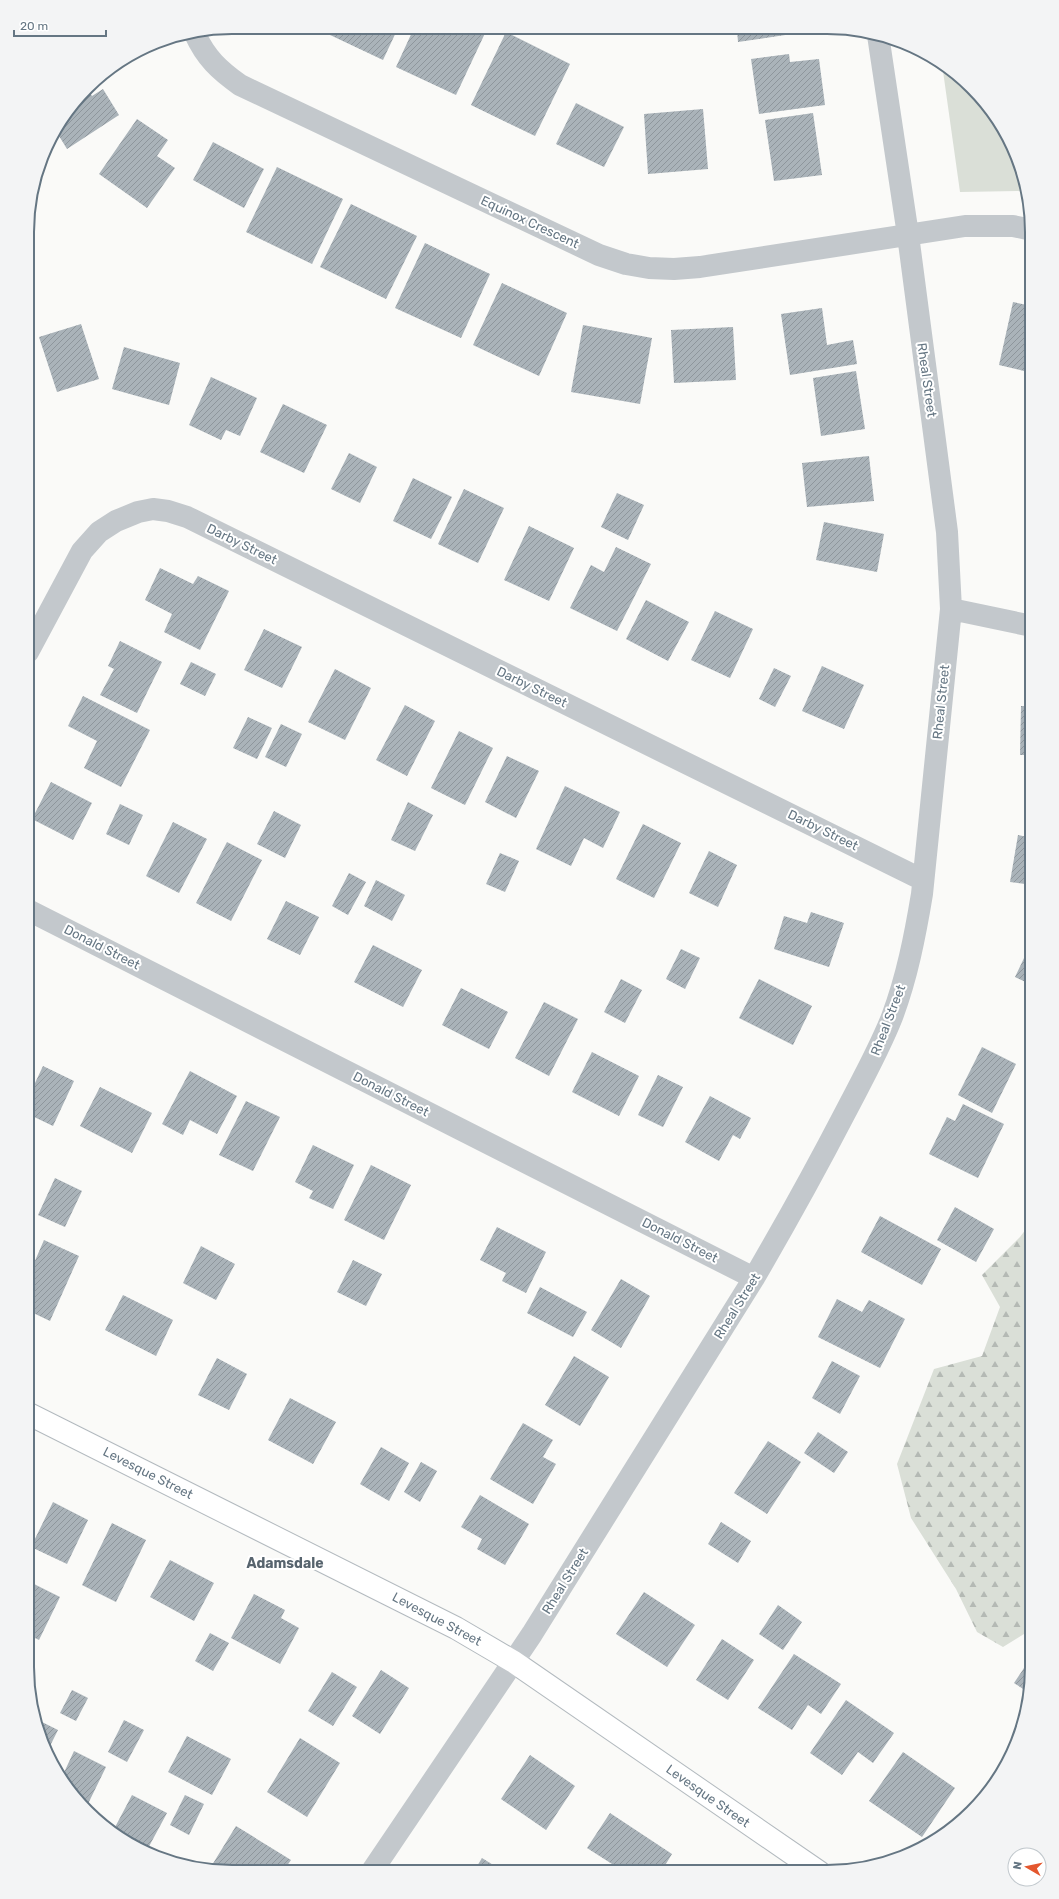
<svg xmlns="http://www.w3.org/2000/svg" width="1059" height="1899" font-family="Rubik,sans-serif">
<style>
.forest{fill:url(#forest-firs)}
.park{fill:#dadfd7}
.building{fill:url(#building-hatch)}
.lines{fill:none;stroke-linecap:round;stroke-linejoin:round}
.secondary-casing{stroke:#b3babf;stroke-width:24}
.street{stroke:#c3c8cc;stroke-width:22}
.secondary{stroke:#fff;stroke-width:22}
.labels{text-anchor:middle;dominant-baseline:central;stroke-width:4;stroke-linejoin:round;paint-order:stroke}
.street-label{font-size:13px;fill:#657683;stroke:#fff}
.neighbourhood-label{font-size:14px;font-weight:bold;fill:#57646e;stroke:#fff}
.rim{fill:none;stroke:#657683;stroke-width:2}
</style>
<defs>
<pattern id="forest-firs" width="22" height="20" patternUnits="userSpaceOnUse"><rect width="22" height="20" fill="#dadfd7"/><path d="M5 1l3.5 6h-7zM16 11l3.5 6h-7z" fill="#b4b9b4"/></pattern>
<pattern id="building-hatch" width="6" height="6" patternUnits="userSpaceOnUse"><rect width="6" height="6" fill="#aab3b9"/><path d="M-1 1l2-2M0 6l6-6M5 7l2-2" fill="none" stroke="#8e969c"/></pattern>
</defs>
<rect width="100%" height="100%" fill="#fafaf8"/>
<!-- forest -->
<path class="forest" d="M1032,1221V1629L1003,1647L977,1632L956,1589L911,1518L897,1464L934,1369L982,1356L1000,1307L982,1275L1020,1237Z"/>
<!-- park -->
<path class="park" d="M942,64L962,78L997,118L1021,166L1025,192L1018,191L960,192Z"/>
<!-- building -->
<path class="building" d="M331,28H398L383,60L328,34Z
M414,28L487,29L456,95L396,67Z
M737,30L812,31L738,42Z
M506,32L570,64L535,136L471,105Z
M789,54L790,62L819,59L825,105L759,114L751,59Z
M103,89L119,115L67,149L56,131L88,90L92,96Z
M576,103L624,127L604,167L556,144Z
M703,109L708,169L648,174L644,114Z
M813,113L822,175L774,181L765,120Z
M137,119L168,140L157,156L175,168L147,208L99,174Z
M213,142L264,169L244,208L193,180Z
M277,167L343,199L312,264L246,232Z
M351,204L417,236L386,299L320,267Z
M425,243L490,274L461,338L395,308Z
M502,283L567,313L539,376L473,345Z
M1013,302L1032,306V373L999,365Z
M822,308L827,345L853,340L857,364L790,375L781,314Z
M81,324L99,379L57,392L39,337Z
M583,325L652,338L640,404L571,392Z
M733,327L736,380L674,383L671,330Z
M124,347L180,363L169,405L112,389Z
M856,371L865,429L821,436L813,378Z
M211,377L257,398L240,436L226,430L221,440L189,425Z
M283,404L327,425L304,473L260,452Z
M349,453L377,467L360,503L331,489Z
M869,456L874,501L807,507L802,463Z
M413,478L452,497L431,539L393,521Z
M464,489L504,508L478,563L438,544Z
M617,493L644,505L628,540L601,527Z
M1031,495H1032V522L1025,520Z
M824,522L884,534L877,572L816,560Z
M529,526L574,548L549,601L504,580Z
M616,547L651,564L617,631L570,608L591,565L604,572Z
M160,568L193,584L198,576L229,591L200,650L164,632L172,614L145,600Z
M646,600L689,622L668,661L626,639Z
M715,611L753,629L730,678L691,660Z
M264,629L302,647L282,688L244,670Z
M120,641L162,662L137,713L100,695L114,669L108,666Z
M191,662L216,674L205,696L180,684Z
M822,666L864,685L844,729L802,711Z
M774,668L791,676L775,707L759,699Z
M335,669L371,688L345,740L308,722Z
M83,696L150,730L121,787L84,768L97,741L68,726Z
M405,705L435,721L407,776L376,760Z
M1021,706H1032V755H1020Z
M248,717L272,728L257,759L233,748Z
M281,724L302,734L286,767L265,757Z
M459,731L493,748L465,805L431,788Z
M507,756L539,771L516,818L485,802Z
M51,782L92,803L73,840L32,819Z
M565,786L620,812L603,848L584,838L571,866L536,849Z
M408,802L433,815L415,851L391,840Z
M120,804L143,815L129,845L106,834Z
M274,811L301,825L285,858L257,844Z
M173,822L207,839L179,893L146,876Z
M643,824L681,843L654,898L616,879Z
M1018,835L1032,838V885L1010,882Z
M227,842L262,860L231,921L196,903Z
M709,851L737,865L718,907L689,893Z
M500,853L519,861L505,892L486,884Z
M349,873L366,882L348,915L332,906Z
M376,880L405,895L392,921L364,906Z
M286,901L319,917L300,955L267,939Z
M811,912L844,923L829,967L774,949L784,916L807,923Z
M1032,941V985L1015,977Z
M373,945L422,970L403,1007L354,982Z
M681,949L700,958L685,989L666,979Z
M621,979L642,990L625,1023L604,1012Z
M759,979L812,1006L793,1045L739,1018Z
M461,988L508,1012L489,1049L442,1025Z
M544,1002L578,1019L549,1076L515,1058Z
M982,1047L1016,1064L992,1113L958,1095Z
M592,1052L639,1076L619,1116L572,1092Z
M43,1066L74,1081L53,1126L28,1114V1098Z
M190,1071L237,1096L217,1134L190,1120L183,1135L162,1124Z
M658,1075L683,1087L663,1127L638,1115Z
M100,1087L152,1113L132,1153L80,1126Z
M710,1096L751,1118L740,1139L733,1135L719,1161L685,1142Z
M246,1101L280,1117L253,1171L219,1155Z
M963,1104L1004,1124L978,1178L929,1154L947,1117L955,1121Z
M313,1145L354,1165L333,1209L309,1198L313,1191L295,1182Z
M371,1165L411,1185L384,1240L344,1220Z
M55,1178L82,1191L65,1227L38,1215Z
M955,1207L994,1229L976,1262L937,1240Z
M880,1216L941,1249L922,1285L861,1252Z
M497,1227L546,1252L526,1293L502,1281L506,1273L480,1260Z
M44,1240L79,1256L50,1321L27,1310V1260L34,1263Z
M201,1246L235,1264L216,1300L183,1283Z
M353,1260L382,1274L366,1306L337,1292Z
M621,1279L650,1296L621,1348L591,1330Z
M540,1287L587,1312L573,1337L527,1313Z
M123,1295L173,1320L156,1356L105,1330Z
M837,1299L862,1312L869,1300L905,1319L880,1368L818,1337Z
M574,1356L609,1377L580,1426L545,1405Z
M217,1358L247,1374L229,1410L198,1395Z
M832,1361L860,1376L840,1414L812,1398Z
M290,1398L336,1422L313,1464L268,1440Z
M523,1423L553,1440L543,1457L556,1464L533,1504L490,1479Z
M818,1432L848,1452L834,1473L804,1453Z
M768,1441L801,1462L767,1514L734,1493Z
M381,1447L409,1463L389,1501L360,1484Z
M421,1462L437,1471L420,1502L404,1492Z
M27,1472L34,1475L27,1490Z
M480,1495L529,1524L505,1565L477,1549L482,1539L461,1527Z
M53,1502L88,1520L67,1564L31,1547Z
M721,1522L751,1541L738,1563L708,1544Z
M112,1523L146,1540L116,1602L82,1585Z
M170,1560L214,1583L194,1621L150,1597Z
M30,1582L60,1597L39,1640L27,1634V1588Z
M644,1592L695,1625L667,1667L616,1634Z
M254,1594L285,1610L281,1618L299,1628L280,1664L231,1638Z
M778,1605L802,1622L783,1650L759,1634Z
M210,1633L229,1643L213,1671L195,1661Z
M722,1639L754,1660L728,1700L696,1680Z
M27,1652L33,1655L27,1667Z
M794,1654L841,1684L821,1714L808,1705L792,1730L758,1708Z
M1032,1656V1680L1029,1693L1014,1683Z
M381,1670L409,1688L380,1734L352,1716Z
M332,1672L357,1687L333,1726L308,1711Z
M72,1690L88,1698L76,1721L60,1713Z
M846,1700L894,1733L873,1763L858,1752L842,1775L810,1753Z
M36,1719L58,1730L47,1752L38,1733Z
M124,1720L144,1730L127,1762L108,1752Z
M187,1736L231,1759L212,1795L168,1772Z
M300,1738L340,1763L307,1817L267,1792Z
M74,1751L106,1767L86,1808L61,1779Z
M903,1752L955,1788L922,1837L869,1801Z
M530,1755L575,1786L546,1830L501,1799Z
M132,1795L167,1813L146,1852L113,1831Z
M185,1795L204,1804L189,1835L170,1825Z
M610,1813L672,1854L661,1872L623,1871L587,1848Z
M236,1826L291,1860L284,1870H209Z
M482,1858L503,1871H474Z"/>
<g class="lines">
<defs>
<path id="secondary" d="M27,1413L456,1628L514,1662L819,1872"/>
</defs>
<!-- secondary casing -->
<use href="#secondary" class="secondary-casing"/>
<!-- street -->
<path class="street" d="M195,34C206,58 219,70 240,85L599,255L626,264L649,268L674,269L700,267L965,226H1013L1032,230
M951,609L1032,626
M28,652L82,551L99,532L116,521L138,512L153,509L168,511L187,517L923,880
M28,910L754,1278
M372,1871L532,1634L754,1278C786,1223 816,1169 845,1113C861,1082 879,1050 892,1017C907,977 915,936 922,894L951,609L947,532L908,235L878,35"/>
<!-- secondary -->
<use href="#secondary" class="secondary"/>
</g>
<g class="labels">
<!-- street labels -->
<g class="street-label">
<text transform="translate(530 222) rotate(25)">Equinox Crescent</text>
<text transform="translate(927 380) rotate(82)">Rheal Street</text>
<text transform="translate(242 544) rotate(26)">Darby Street</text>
<text transform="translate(532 687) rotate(26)">Darby Street</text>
<text transform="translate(941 702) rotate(-84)">Rheal Street</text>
<text transform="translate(823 830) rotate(26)">Darby Street</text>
<text transform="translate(102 947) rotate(27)">Donald Street</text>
<text transform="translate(888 1020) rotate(-69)">Rheal Street</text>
<text transform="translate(391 1094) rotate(27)">Donald Street</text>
<text transform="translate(680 1240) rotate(27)">Donald Street</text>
<text transform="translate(737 1306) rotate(-58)">Rheal Street</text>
<text transform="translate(148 1473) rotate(27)">Levesque Street</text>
<text transform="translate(565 1581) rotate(-58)">Rheal Street</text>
<text transform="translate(437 1619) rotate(28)">Levesque Street</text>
<text transform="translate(708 1796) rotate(35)">Levesque Street</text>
</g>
<!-- neighbourhood labels -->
<g class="neighbourhood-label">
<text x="285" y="1563">Adamsdale</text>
</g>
</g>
<!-- crop -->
<path d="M0 0H1059V1899H0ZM232 34H827A198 198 0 0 1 1025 232V1667A198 198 0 0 1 827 1865H232A198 198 0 0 1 34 1667V232A198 198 0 0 1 232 34Z" fill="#f3f4f5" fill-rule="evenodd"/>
<path class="rim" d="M232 34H827A198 198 0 0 1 1025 232V1667A198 198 0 0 1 827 1865H232A198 198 0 0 1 34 1667V232A198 198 0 0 1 232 34Z"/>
<!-- north arrow -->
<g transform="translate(1027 1867) rotate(279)"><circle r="19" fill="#ffffff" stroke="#c1c8cd"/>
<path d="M0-3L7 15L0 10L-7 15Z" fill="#e4572e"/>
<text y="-6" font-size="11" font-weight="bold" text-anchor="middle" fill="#657683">N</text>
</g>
<!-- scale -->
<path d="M14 30v6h92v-6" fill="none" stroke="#657683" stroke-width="2"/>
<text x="20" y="30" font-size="12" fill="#657683" stroke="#ffffff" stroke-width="3" paint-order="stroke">20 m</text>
</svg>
